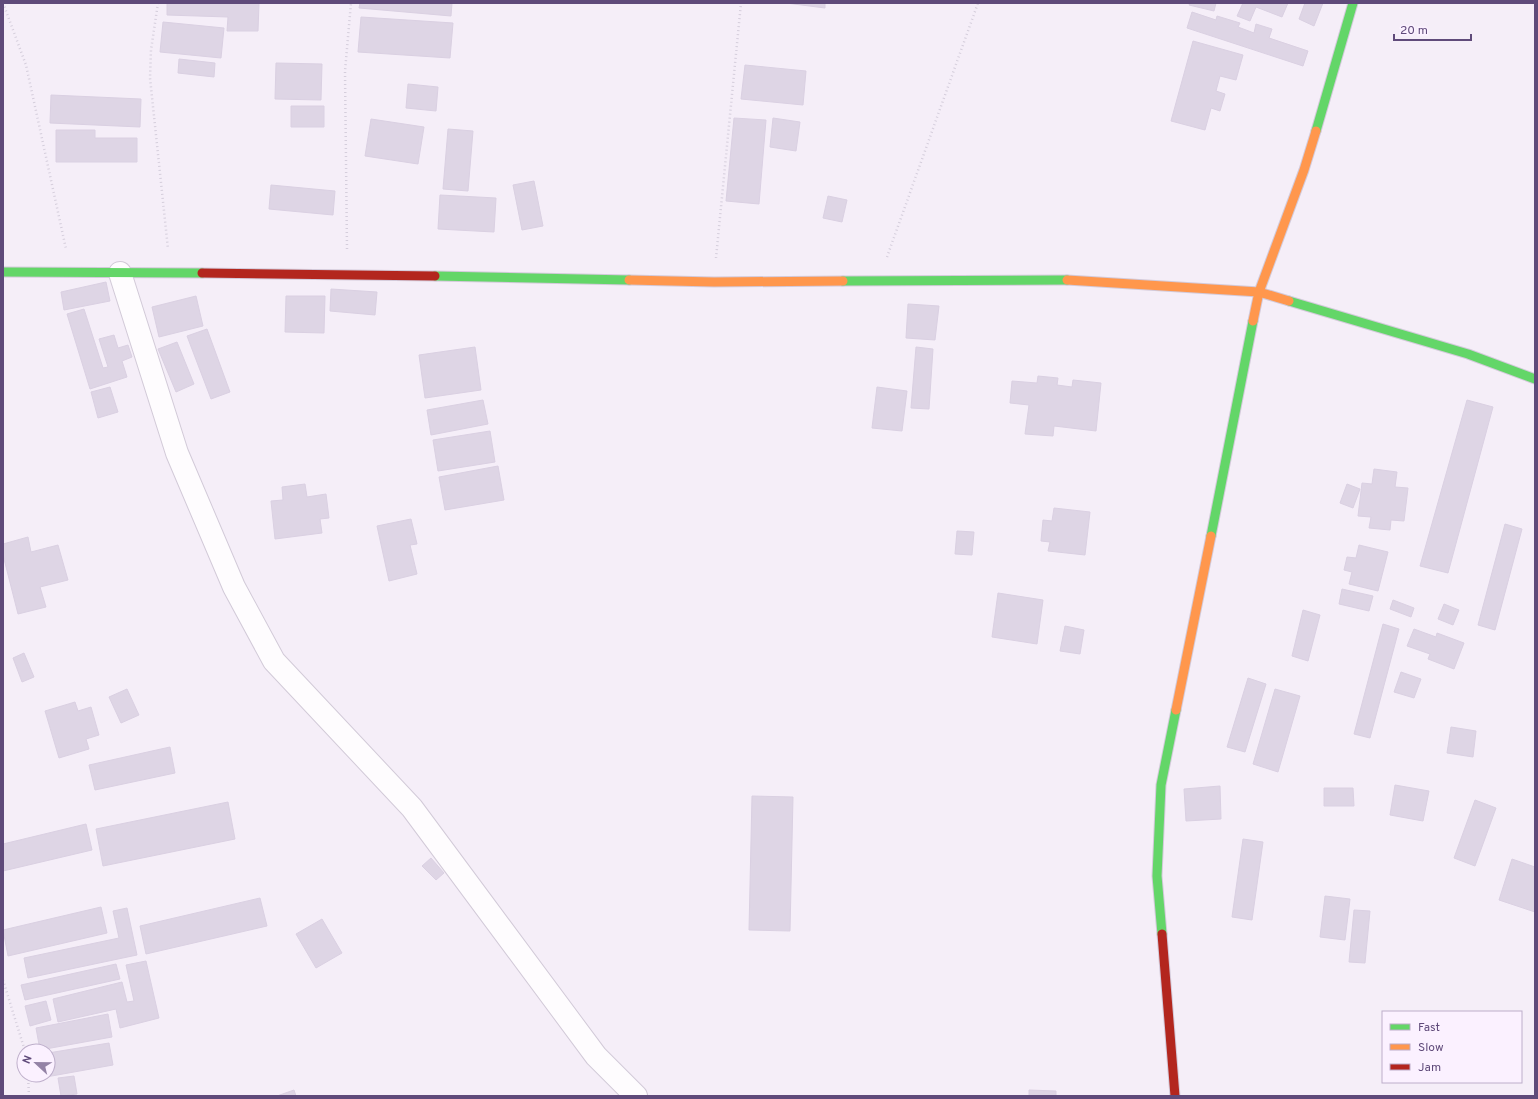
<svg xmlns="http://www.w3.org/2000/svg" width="1538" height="1099" font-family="Overpass,sans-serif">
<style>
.building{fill:#ded5e5;stroke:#dad0e2}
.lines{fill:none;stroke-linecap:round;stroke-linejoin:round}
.street-casing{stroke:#d2cad8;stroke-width:24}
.fast-casing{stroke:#d3cada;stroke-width:11}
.slow-casing{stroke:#d3cada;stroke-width:11}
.jam-casing{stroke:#d3cada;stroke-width:11}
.path{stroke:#d5cedc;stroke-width:2.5;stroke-dasharray:1 3;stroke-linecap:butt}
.street{stroke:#fefcfe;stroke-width:22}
.fast{stroke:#63d668;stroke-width:9}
.slow{stroke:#ff974d;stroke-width:9}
.jam{stroke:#b3261e;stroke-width:9}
</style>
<rect width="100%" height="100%" fill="#f5eef8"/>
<!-- building -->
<path class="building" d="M167,3H259L258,31H227L228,17L167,15Z
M360,3H452L451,16L359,8Z
M786,3H825V8Z
M1190,3H1216L1214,11L1189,5Z
M1243,3H1288L1282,17L1256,7L1250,21L1237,16Z
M1305,3H1323L1314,26L1299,19Z
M1192,12L1216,20L1217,16L1240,23L1238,27L1254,33L1256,24L1272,29L1269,38L1308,51L1303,66L1187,28Z
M361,17L453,23L450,58L358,52Z
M163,22L224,28L221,58L160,52Z
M1193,41L1243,55L1236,80L1220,76L1216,91L1225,94L1220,111L1211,108L1205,130L1171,121Z
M179,59L215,63L214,77L178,73Z
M276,63L322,64L321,100L275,99Z
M745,65L806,71L803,105L741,99Z
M408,84L438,87L436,111L406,108Z
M51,95L141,99L140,127L50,123Z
M291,106H324V127H291Z
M734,118L766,120L759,204L726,201Z
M773,118L800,122L796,151L770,147Z
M371,119L424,127L418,164L365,156Z
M448,129L473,131L468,191L443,189Z
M56,130H95V138H137V162H56Z
M534,181L543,226L522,230L513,185Z
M271,185L335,191L333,215L269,209Z
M440,195L496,198L494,232L438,229Z
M828,196L847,200L842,222L823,218Z
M106,282L110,301L64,310L61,292Z
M331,289L377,292L375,315L330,311Z
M196,296L203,326L159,337L152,307Z
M286,296H325L324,333L285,332Z
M908,304L939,306L935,340L906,338Z
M84,309L103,368L108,367L99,339L114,335L118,348L128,345L132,357L122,361L127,377L90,389L67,314Z
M207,329L230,392L211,399L187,336Z
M177,342L194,384L176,392L158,349Z
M475,347L481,390L425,398L419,355Z
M916,347L933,349L929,409L911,408Z
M1038,376L1058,378L1057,385L1072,387L1073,380L1101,383L1096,431L1054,426L1053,436L1025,434L1029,405L1010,403L1012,381L1037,383Z
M110,387L118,412L98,418L91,392Z
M877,387L907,391L902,431L872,428Z
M483,400L488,424L431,435L427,410Z
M1467,400L1493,407L1448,573L1420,566Z
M490,431L495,462L438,471L433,440Z
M498,466L504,500L445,510L439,477Z
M1374,469L1397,472L1395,487L1408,488L1404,521L1391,520L1390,530L1369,528L1371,517L1358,516L1362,483L1372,484Z
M305,484L307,497L326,494L329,518L320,519L322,533L275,539L271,501L283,500L282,487Z
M1347,484L1360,489L1353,508L1340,503Z
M1054,508L1090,512L1085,555L1048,551L1050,542L1041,541L1043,520L1052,521Z
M411,519L417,544L410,545L417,574L389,581L377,526Z
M1505,524L1522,529L1495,630L1478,625Z
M957,531L974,532L972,555L955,554Z
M28,537L31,552L58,545L68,580L40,587L46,607L18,614L3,555V544Z
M1359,545L1388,552L1378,591L1349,584L1352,572L1344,570L1347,557L1356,558Z
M1342,589L1373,596L1369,611L1339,604Z
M998,593L1043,600L1037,644L992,637Z
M1393,600L1414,608L1411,617L1390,609Z
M1444,604L1459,610L1453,625L1438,619Z
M1303,610L1320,615L1308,661L1292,656Z
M1383,624L1399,629L1370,738L1354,734Z
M1065,626L1084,630L1080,654L1060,651Z
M1414,629L1436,637L1437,633L1464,643L1454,669L1428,659L1430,654L1407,646Z
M24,653L34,677L22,682L13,658Z
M1401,672L1421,679L1414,698L1394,692Z
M1248,678L1266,684L1245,752L1227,747Z
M127,689L139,715L121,723L109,697Z
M1275,689L1300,696L1278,772L1253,764Z
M75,702L78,711L91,707L99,735L86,739L89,749L59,758L45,711Z
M1451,727L1476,731L1473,757L1447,753Z
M170,747L175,773L95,790L89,765Z
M1395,785L1429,791L1423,821L1390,815Z
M1220,786L1221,819L1186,821L1184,789Z
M1324,788H1353L1354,806H1324Z
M752,796L793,797L790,931L749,930Z
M1475,800L1496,808L1475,866L1454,858Z
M228,802L235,839L103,866L96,829Z
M86,824L92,850L3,871V844Z
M1243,839L1263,842L1252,920L1232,917Z
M431,858L444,873L436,880L422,866Z
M1512,859L1535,867V912L1499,900Z
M1325,896L1350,899L1345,940L1320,937Z
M260,898L267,926L146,954L140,926Z
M101,907L107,933L8,956L3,930Z
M127,908L137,955L28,978L24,958L119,938L113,911Z
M1354,910L1370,911L1365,963L1349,962Z
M322,919L342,953L316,968L296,934Z
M146,961L159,1018L120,1028L116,1009L58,1022L53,999L122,982L127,1002L134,1001L126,965Z
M116,964L120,979L25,1000L21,985Z
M46,1001L51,1020L30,1026L25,1006Z
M108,1014L112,1037L40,1050L36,1028Z
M109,1043L113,1065L46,1077L45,1075H48V1053Z
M74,1076L77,1094L61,1096L58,1078Z
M294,1090L296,1096H277Z
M1029,1090L1056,1091V1096H1029Z"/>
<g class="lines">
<defs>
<path id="street" d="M120,273L177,453L234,587L274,661L412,808L596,1056L636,1096"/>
<path id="fast" d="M1316,131L1353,3
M3,272L202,273
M435,276L629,280
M843,281L1067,280
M1289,301L1468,354L1535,379
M1211,536L1253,321
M1162,934L1157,876L1161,785L1176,710"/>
<path id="slow" d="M629,280L714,282L843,281
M1067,280L1259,292L1289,301
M1253,321L1259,292L1304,170L1316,131
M1176,710L1211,536"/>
<path id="jam" d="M202,273L435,276
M1162,934L1175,1096"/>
</defs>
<!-- street casing -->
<use href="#street" class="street-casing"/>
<!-- fast casing -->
<use href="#fast" class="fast-casing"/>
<!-- slow casing -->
<use href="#slow" class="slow-casing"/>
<!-- jam casing -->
<use href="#jam" class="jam-casing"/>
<!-- path -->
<path class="path" d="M3,3L26,65L66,249
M158,3L151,50L150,78L168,249
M347,249L345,71L351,3
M887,257L978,3
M716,258L741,3
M3,980L25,1051
M28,1075L29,1096"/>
<!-- street -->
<use href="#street" class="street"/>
<!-- fast -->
<use href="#fast" class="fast"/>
<!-- slow -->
<use href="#slow" class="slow"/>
<!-- jam -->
<use href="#jam" class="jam"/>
</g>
<!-- border -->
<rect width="1538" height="1099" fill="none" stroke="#5f4a7a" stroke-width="8"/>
<!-- legend -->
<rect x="1382" y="1011" width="140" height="72" fill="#fbf1ff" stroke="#bdaeca"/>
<rect x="1390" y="1024" width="20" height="6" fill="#63d668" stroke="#bdaeca"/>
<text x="1418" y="1031" font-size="12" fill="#5f4a7a">Fast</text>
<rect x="1390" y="1044" width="20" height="6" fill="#ff974d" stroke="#bdaeca"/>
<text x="1418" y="1051" font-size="12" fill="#5f4a7a">Slow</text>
<rect x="1390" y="1064" width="20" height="6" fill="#b3261e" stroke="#bdaeca"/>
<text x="1418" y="1071" font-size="12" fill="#5f4a7a">Jam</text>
<!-- north arrow -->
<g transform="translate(36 1063) rotate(292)"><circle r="19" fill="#fbf1ff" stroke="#bdaeca"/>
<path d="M0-3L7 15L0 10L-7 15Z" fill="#9483a6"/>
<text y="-6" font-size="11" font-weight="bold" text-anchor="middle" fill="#5f4a7a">N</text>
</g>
<!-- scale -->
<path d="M1394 34v6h77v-6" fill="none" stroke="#5f4a7a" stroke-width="2"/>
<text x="1400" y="34" font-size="12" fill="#5f4a7a" stroke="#fbf1ff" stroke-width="3" paint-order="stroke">20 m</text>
</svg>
